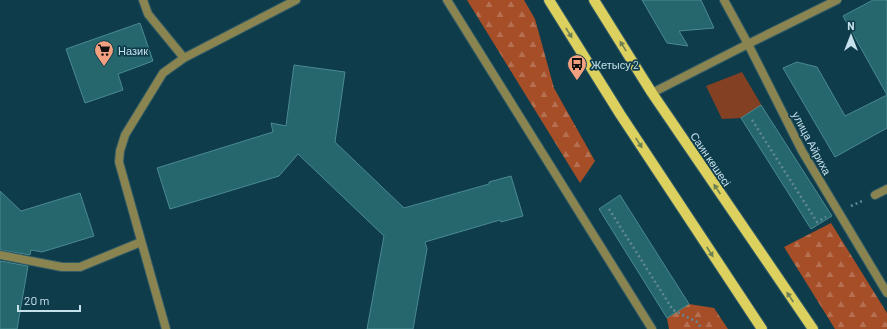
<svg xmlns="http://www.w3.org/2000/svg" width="887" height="329" font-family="Barlow,sans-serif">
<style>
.green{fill:#834023}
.forest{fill:url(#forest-firs)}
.building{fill:#25676d;stroke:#4a8a90}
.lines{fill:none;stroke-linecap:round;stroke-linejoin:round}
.service-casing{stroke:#305a67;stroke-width:10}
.minor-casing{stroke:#305a67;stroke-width:10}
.primary-casing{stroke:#305a67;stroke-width:12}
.path{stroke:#638895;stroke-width:2.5;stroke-dasharray:2 3;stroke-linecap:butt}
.service{stroke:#898450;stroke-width:8}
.minor{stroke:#898450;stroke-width:8}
.primary{stroke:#dcd05f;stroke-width:10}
.oneway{fill:#6b7f53}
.labels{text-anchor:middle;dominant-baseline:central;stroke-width:3.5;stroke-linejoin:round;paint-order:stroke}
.poi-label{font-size:11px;fill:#c5e1ec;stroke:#0f3c4a;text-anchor:start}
.street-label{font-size:11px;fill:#c5e1ec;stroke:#0f3c4a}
</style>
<defs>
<pattern id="forest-firs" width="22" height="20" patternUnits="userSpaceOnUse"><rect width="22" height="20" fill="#a64e27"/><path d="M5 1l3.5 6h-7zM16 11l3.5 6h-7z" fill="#b47051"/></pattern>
</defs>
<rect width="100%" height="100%" fill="#0f3c4a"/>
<!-- green -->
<path class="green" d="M742,72L762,106L741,118L722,119L706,86Z"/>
<!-- forest -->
<path class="forest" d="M467,0H524L535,19L554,88L595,161L580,183Z
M831,223L887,313V329H835L784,247Z
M689,304L714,308L728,329H669L667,318Z"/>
<!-- building -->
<path class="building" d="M642,0H701L714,28L679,31L688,46L667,43Z
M873,0H887V128L835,157L783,68L797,62L817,67L845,116L887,95L843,16Z
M140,23L153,61L118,74L123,90L85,103L66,49Z
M294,65L345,72L335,142L404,208L489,184V182L511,176L523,216L501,222L500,220L425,242L427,249L413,329H367L384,236L298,154L279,176L170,209L157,168L273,132L271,123L286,126Z
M761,105L832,216L811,229L741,118Z
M0,191L21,211L80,193L94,236L42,252L31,250L30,255L0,250Z
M620,195L689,304L667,318L599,209Z
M0,261L28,266L17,329H0Z"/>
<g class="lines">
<defs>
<path id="service" d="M143,0L148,14L184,58
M748,44L837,0
M875,195L887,189
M166,329L119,162L120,151L125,135L163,73L184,58L296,0"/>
<path id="minor" d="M447,0L652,329
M724,0L748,44L802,151L887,293
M652,93L748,44
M0,255L62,267H80L141,242"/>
<path id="primary" d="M549,0L620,114L762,329
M594,0L652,93L813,329"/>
</defs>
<!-- service casing -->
<use href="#service" class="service-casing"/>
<!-- minor casing -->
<use href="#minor" class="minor-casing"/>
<!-- primary casing -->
<use href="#primary" class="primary-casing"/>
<!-- path -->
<path class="path" d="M752,120L817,222L826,217
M851,206L862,201
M609,209L673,310L697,322L702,329"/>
<!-- service -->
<use href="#service" class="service"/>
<!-- minor -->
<use href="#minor" class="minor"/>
<!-- primary -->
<use href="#primary" class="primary"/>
</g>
<!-- one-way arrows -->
<defs><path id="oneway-solid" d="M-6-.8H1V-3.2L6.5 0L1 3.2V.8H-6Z"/></defs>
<g class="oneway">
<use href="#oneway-solid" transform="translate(569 33) rotate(58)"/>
<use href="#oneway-solid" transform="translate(623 46) rotate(-122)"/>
<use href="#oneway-solid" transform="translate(639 143) rotate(57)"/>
<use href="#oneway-solid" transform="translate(717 189) rotate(-124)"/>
<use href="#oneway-solid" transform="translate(710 252) rotate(57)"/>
<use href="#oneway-solid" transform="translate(790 297) rotate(-124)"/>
</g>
<!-- icons -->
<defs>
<symbol id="supermarket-pin" viewBox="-11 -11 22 30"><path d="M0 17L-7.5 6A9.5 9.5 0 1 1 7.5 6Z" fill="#f2a07f" stroke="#0f3c4a"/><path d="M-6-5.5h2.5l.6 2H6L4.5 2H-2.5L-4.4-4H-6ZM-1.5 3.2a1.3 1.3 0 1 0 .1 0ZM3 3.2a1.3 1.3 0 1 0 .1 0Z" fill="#111"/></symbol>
<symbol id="bus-pin" viewBox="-11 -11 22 30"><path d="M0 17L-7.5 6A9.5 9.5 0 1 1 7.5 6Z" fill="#f2a07f" stroke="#0f3c4a"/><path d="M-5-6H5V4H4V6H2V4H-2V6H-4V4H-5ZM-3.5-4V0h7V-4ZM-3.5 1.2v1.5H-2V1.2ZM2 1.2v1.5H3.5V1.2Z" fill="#111"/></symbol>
</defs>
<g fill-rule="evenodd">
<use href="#supermarket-pin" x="93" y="39" width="22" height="30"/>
<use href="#bus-pin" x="566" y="53" width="22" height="30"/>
</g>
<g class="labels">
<!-- poi labels -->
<g class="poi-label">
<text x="118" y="50">Назик</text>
<text x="591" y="64">Жетысу 2</text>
</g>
<!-- street labels -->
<g class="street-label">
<text transform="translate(812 143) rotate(62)">улица Айриха</text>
<text transform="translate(711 159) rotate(56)">Саин көшесі</text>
</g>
</g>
<!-- north arrow -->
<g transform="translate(851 36)" stroke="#0f3c4a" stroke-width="3" paint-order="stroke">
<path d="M0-3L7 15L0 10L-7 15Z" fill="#c5e1ec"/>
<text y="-6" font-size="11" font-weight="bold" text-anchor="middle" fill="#c5e1ec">N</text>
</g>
<!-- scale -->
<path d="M18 305v6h62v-6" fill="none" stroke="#c5e1ec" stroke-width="2"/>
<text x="24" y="305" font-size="12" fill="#c5e1ec" stroke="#0f3c4a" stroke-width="3" paint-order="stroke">20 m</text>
</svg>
